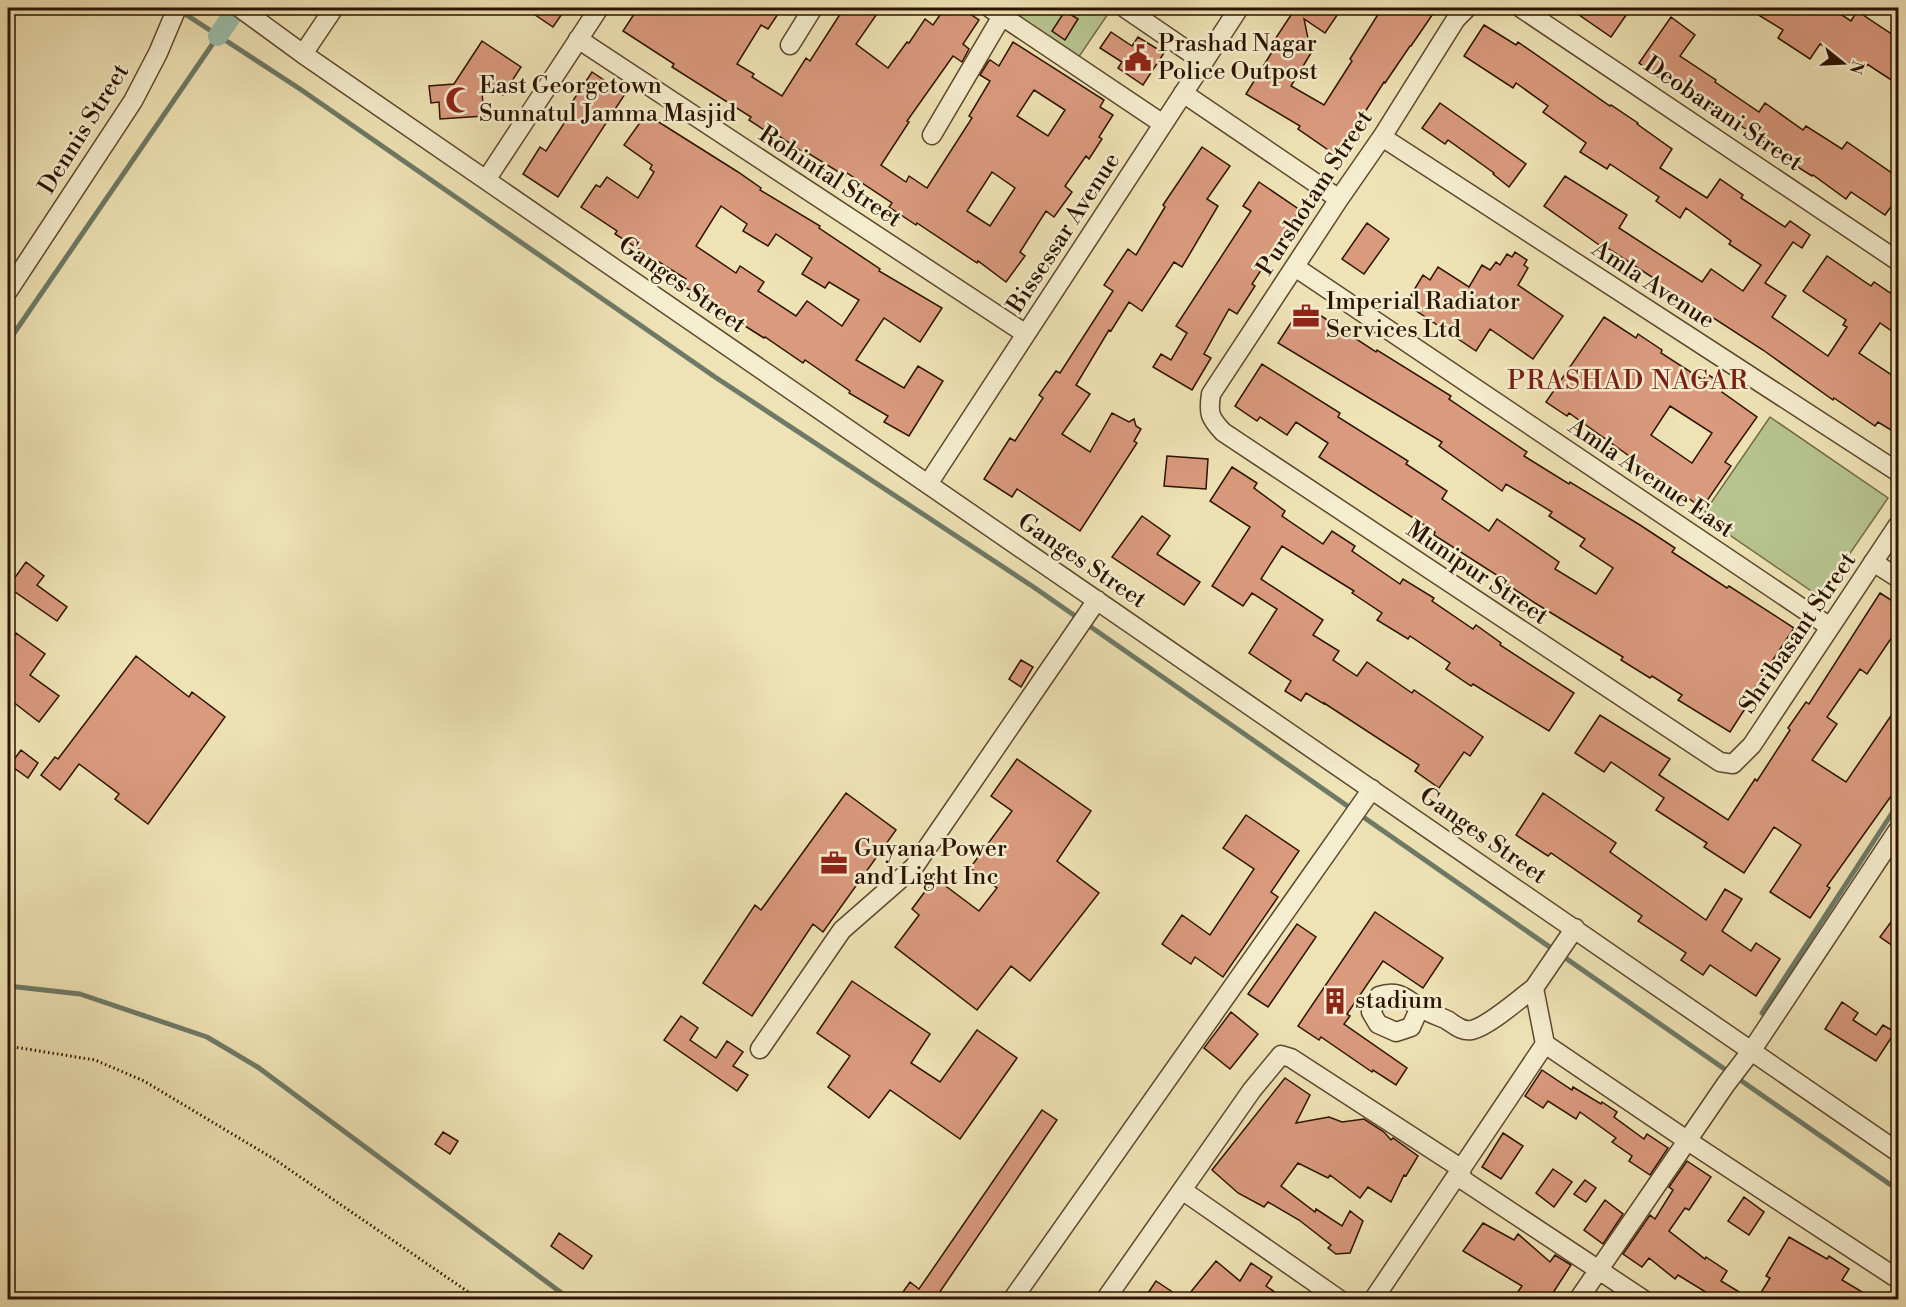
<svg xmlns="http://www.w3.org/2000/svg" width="1906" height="1307" font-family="'Libre Bodoni',serif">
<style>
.green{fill:#b7c48f;stroke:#726c48;stroke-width:1.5}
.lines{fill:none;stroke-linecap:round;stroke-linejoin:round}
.stream{stroke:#6e7a67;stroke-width:5}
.canal{stroke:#9abeab;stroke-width:20}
.building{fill:#da9a7e;stroke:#2c1300;stroke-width:1.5;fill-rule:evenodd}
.minor-casing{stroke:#5d472d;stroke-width:21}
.path{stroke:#2c1300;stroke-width:3;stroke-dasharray:1.5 3;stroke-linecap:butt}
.minor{stroke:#f5edcf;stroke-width:18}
.labels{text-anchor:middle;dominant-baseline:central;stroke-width:5;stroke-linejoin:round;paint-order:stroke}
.poi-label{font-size:24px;fill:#2c1300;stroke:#f5edcf;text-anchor:start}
.street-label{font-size:24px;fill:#2c1300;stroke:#f5edcf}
.neighbourhood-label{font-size:26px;letter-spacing:1.5px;fill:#7a1f14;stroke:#f5edcf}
</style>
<rect width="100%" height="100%" fill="#efe3b5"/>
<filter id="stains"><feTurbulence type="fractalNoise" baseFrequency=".00333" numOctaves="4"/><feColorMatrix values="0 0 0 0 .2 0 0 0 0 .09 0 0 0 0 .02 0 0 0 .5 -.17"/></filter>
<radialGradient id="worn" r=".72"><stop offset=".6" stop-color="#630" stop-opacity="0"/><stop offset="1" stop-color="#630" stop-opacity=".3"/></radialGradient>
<!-- green -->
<path class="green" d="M989,8H1112L1074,64Z
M1770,417L1888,498L1820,597L1702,516Z"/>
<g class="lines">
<!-- stream -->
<path class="stream" d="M179,10L300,89L715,377L1035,588L1898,1190
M8,342L218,36
M8,986L80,994L207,1037L259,1068L571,1300
M1762,1013L1898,804"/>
<!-- canal -->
<path class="canal" d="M218,36L237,8"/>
</g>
<!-- building -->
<path class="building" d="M525,8H566L553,27Z
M638,8H782L768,29L761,25L737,64L754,74L752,77L782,96L806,58L810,61L844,8H881L856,44L888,68L907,42L909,43L925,19L933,25L945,8H961L979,20L963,44L969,49L962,62L953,56L907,121L909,122L881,165L906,182L909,176L927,188L972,118L969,116L990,81L980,75L988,62L990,60L999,66L1013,42L1104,100L1100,107L1113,115L1099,137L1102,139L1089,159L1086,156L1065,186L1072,192L1054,217L1046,211L1020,252L1025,256L1006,282L978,261L977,263L917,223L916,225L889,207L892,203L847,173L845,176L808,153L807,155L773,132L772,135L749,120L751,117L672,67L674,64L623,31ZM1034,90L1065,110L1048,136L1017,116ZM992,172L1015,188L990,226L967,211Z
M1286,8H1342L1325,33L1304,19L1311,53L1291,86L1324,105L1352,61L1350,59L1382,8H1437L1411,46H1410L1385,83L1384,82L1337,156L1298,129L1300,126L1246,94L1272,52L1268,50L1293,12Z
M1569,8H1631L1611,37Z
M1747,8H1831L1851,21L1857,11L1899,39V85L1867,64L1862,72L1820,44L1810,59L1778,38L1783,30Z
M1065,11L1078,19L1065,40L1052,31Z
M1671,17L1695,35L1680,56L1716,80L1715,82L1759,112L1765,103L1803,130L1806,126L1842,149L1847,142L1899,178V196L1885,215L1851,192L1846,199L1813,175L1812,176L1785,159L1786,158L1730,118L1729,120L1665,78L1663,80L1639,63Z
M1484,25L1516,45L1518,42L1610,106L1611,105L1638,123L1637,124L1672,149L1660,168L1707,198L1720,179L1743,195L1741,198L1785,227L1790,221L1810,235L1802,248L1793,242L1765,283L1786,296L1772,317L1828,356L1847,327L1843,325L1846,320L1803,291L1827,256L1871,286L1874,282L1899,299V336L1880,323L1859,353L1899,380V435L1878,422L1875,426L1834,398L1833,400L1763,350L1709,315L1708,317L1679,297L1678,298L1654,281L1655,279L1606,247L1605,249L1544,206L1565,176L1627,215L1619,228L1702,282L1711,269L1743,291L1761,265L1729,244L1731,241L1686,208L1680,218L1656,201L1659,197L1610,164L1607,169L1580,152L1586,143L1543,112L1548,106L1516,83L1513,88L1464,56Z
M1111,32L1132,46L1138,37L1164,53L1143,85L1118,68L1122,62L1100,48Z
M482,41L521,67L503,95L481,80L484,116L440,119L439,102L431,103L429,86L454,84Z
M592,72L625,94L558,197L523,174L540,147L546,151L576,105L572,102Z
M1440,103L1526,164L1509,187L1493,174L1494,173L1448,140L1445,144L1422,128Z
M646,114L738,172L761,188L760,190L820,226L819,228L880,269L879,271L942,308L920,342L884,318L856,360L904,388L918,366L943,381L909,436L884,422L888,416L849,393L850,391L805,360L803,363L765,337L764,338L734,319L682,285L686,279L615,234L617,231L581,207L596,185L600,187L607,177L638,198L654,172L650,169L652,165L624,145ZM721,206L747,224L743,231L768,246L776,234L812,258L802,274L825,288L829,282L859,300L842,326L807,301L796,316L758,291L764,282L740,266L736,273L696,246Z
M1202,147L1230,166L1207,199L1218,206L1182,267L1174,262L1142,311L1129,302L1111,331L1109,330L1076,385L1090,394L1062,434L1090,452L1112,413L1129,422L1134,419L1136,426L1141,429L1134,441L1137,443L1080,531L1017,489L1012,497L984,479L1010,438L1015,441L1043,398L1039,395L1056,371L1060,373L1113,291L1104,285L1128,249L1136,255L1165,207L1163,205Z
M1259,182L1300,210L1252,284L1255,286L1237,314L1229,309L1204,354L1211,358L1192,390L1153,367L1161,354L1171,360L1187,333L1176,326L1251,211L1243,206Z
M1367,223L1389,239L1364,274L1342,259Z
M1515,252L1527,260L1524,265L1528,268L1518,285L1563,316L1533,359L1490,329L1476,351L1412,308L1417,299L1411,295L1423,275L1430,280L1438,267L1469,287L1482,265L1490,270L1496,262L1500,265L1507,254L1512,257Z
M1303,304L1376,352L1377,350L1451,396L1449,399L1527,452L1524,456L1569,484L1570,482L1640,525L1675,548L1672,552L1727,588L1729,586L1794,628L1747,699L1750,701L1730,732L1678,700L1682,695L1652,676L1650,678L1621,660L1623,657L1535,603L1505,583L1506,581L1434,535L1435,532L1319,457L1328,443L1296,422L1287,435L1260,417L1257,421L1235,406L1262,364L1340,413L1338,417L1408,461L1406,464L1447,491L1442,499L1489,531L1497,519L1559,562L1555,569L1596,594L1613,568L1580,546L1585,539L1549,516L1552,512L1506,484L1502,491L1439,446L1442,442L1278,343Z
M1604,317L1636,338L1638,334L1662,350L1661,353L1703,380L1707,374L1726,386L1722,392L1757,417L1725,462L1731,466L1702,508L1569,413L1567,416L1546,402ZM1670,406L1712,433L1692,463L1651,435Z
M1167,456L1208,459L1206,489L1164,486Z
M1232,467L1257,483L1254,488L1285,511L1282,516L1323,544L1332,531L1355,546L1352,551L1400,584L1403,579L1434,598L1432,601L1473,629L1476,625L1501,643L1500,645L1574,693L1549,731L1473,684L1471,686L1446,669L1450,663L1410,636L1408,639L1377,620L1382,613L1352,593L1354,591L1282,546L1261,579L1323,620L1313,635L1339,651L1333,660L1357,676L1367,662L1412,693L1414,690L1483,737L1470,756L1464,752L1439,788L1415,771L1419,765L1324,703V704L1306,693L1301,701L1285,691L1291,681L1249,653L1277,609L1252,593L1243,606L1212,586L1250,527L1210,501Z
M1142,516L1170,536L1157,554L1200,582L1184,605L1112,557Z
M26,562L44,576L37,585L67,607L57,621L8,587Z
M1880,593L1899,605V642L1892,637L1867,674L1860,669L1827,717L1837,724L1812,760L1846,782L1899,704V785L1827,886L1830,888L1810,918L1770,892L1801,845L1774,827L1744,873L1704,847L1707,843L1656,810L1664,798L1611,762L1604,772L1575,753L1600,715L1670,759L1659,775L1728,820L1755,779L1757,781L1790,730L1788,728L1806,702L1809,704Z
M16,633L45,654L30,675L59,696L39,722L8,698V646Z
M136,656L189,697L192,692L225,717L148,824L115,799L119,794L79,764L60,790L41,775L55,757L58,759Z
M1021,660L1033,667L1021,687L1009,679Z
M21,750L38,763L28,778L10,765Z
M1017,759L1091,811L1057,861L1099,893L1030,981L1011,966L977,1010L895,947L919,915L912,909L935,878L979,911L997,888L970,868L1012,811L991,796Z
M846,793L896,830L823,932L813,924L752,1016L703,983L755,905L761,910Z
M1543,793L1616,843L1610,852L1706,920L1725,889L1742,899L1722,931L1751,951L1756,943L1780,959L1756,996L1710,965L1703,975L1681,960L1686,953L1638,921L1642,916L1551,853L1548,856L1516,835Z
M1246,815L1299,851L1271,892L1278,897L1223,977L1195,957L1191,964L1162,944L1182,915L1210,935L1254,869L1223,848Z
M1899,911V950L1880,937Z
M1375,912L1443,958L1423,988L1383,961L1347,1014L1350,1016L1344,1024L1407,1068L1396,1085L1373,1070L1372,1072L1321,1037L1319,1040L1298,1026Z
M1297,924L1316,937L1268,1007L1248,994Z
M852,981L930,1034L911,1063L940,1082L977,1030L1017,1058L960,1139L890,1090L869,1118L828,1087L850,1056L817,1033Z
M1842,1002L1858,1013L1853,1020L1876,1035L1883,1025L1895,1032L1876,1061L1825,1029Z
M1231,1012L1258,1034L1230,1069L1204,1048Z
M681,1016L698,1028L690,1040L716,1058L727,1041L743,1052L733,1066L748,1075L737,1091L664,1040Z
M1542,1070L1572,1090L1573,1087L1601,1104L1602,1102L1617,1112L1614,1117L1644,1139L1647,1134L1668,1148L1650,1175L1629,1161L1632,1156L1612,1142L1616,1138L1580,1112L1576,1119L1548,1101L1543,1108L1525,1096Z
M1285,1078L1310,1095L1296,1123L1329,1117L1342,1122L1364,1119L1384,1132L1391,1140L1393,1138L1418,1156L1406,1176L1404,1175L1391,1202L1368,1187L1360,1198L1330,1175L1328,1178L1298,1163L1281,1186L1315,1212L1316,1209L1342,1226L1350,1211L1363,1221L1350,1253L1336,1254L1328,1248L1331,1245L1299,1220L1268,1202L1264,1207L1238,1193L1212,1170Z
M1042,1110L1057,1120L935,1299H898L910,1282L919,1289Z
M443,1132L458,1141L450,1154L435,1144Z
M1503,1133L1523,1146L1501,1179L1482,1167Z
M1687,1161L1711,1177L1689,1210L1685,1208L1669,1231L1705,1259L1706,1257L1727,1271L1721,1281L1751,1299H1717L1678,1275L1675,1279L1649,1258L1642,1267L1623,1254L1650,1215L1655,1219L1673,1190L1669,1187Z
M1553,1169L1572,1182L1554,1207L1536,1193Z
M1585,1180L1596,1188L1586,1202L1574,1194Z
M1744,1197L1764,1212L1749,1235L1728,1221Z
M1605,1200L1623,1214L1603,1244L1584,1230Z
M1483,1223L1514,1240L1518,1234L1550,1262L1555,1255L1571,1265L1549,1299H1525L1517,1293L1522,1286L1463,1251Z
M559,1233L592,1256L583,1269L551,1246Z
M1789,1237L1827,1259L1829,1256L1849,1269L1842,1280L1874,1299H1757L1770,1278L1766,1276Z
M1216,1261L1240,1281L1251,1263L1272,1277L1266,1286L1285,1299H1185Z
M1156,1281L1183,1299H1144Z"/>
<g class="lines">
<defs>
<path id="minor" d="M240,8L303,54L1898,1152
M990,8L1163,124
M1125,8L1204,62
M1467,8L1456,19L1382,137L1339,199L1211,394C1208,414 1210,418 1223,432L1720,762L1733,764L1752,745L1898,525
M1521,8L1898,261
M578,39L1026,334
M790,45L813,8
M303,54L334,8
M1183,93L1339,199
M932,135L1002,16
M1382,137L1898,472
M486,180L599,8
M1295,267L1830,627
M8,291L133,101L158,53L177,8
M928,484L1239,8
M1873,562L1898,578
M1575,928L1534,988L1545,1044L1688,1141L1898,1279
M1420,1007L1411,1027L1396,1032L1378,1024L1371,1012L1379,996C1399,989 1405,999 1421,1008C1429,1013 1438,1016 1447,1020C1455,1025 1462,1032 1472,1030C1489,1026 1519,999 1534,988
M760,1049L842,930L914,867L1097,600
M1460,1172L1463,1180L1644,1300
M1182,1190L1340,1300
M1012,1300L1372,789
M1105,1300L1252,1090L1281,1055L1291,1058L1462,1169
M1373,1300L1545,1044
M1578,1300L1726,1084L1752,1050L1898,830"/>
</defs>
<!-- minor casing -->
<use href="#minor" class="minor-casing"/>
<!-- path -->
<path class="path" d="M8,1046L95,1060L144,1081L274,1159L480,1300"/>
<!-- minor -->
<use href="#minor" class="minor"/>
</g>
<!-- icons -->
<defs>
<symbol id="civic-bare" viewBox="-9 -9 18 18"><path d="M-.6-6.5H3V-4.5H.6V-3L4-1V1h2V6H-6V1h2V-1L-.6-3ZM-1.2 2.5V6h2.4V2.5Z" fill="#8f2418" stroke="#f5edcf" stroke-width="2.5" paint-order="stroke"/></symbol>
<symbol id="mosque-bare" viewBox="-9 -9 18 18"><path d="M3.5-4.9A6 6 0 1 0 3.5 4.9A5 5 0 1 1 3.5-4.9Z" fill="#8f2418" stroke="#f5edcf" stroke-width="2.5" paint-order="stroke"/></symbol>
<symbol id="office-bare" viewBox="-9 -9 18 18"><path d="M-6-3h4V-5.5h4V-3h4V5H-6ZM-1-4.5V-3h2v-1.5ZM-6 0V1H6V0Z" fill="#8f2418" stroke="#f5edcf" stroke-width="2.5" paint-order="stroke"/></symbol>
<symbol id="building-bare" viewBox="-9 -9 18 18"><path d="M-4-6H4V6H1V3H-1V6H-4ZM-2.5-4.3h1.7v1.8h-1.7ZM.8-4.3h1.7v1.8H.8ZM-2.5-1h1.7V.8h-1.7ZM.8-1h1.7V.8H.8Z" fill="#8f2418" stroke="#f5edcf" stroke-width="2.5" paint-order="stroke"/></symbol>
</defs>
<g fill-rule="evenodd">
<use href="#civic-bare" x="1119" y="39" width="38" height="38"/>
<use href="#mosque-bare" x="440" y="81" width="38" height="38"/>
<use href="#office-bare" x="1287" y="297" width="38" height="38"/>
<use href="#office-bare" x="815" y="844" width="38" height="38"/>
<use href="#building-bare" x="1316" y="982" width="38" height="38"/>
</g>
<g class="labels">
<!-- poi labels -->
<g class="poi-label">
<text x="1158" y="44">Prashad Nagar<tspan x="1158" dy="28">Police Outpost</tspan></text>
<text x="479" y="86">East Georgetown<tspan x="479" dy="28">Sunnatul Jamma Masjid</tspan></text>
<text x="1326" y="302">Imperial Radiator<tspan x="1326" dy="28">Services Ltd</tspan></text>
<text x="854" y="849">Guyana Power<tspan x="854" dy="28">and Light Inc</tspan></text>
<text x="1355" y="1001">stadium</text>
</g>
<!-- street labels -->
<g class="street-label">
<text transform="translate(1723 114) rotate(34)">Deobarani Street</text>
<text transform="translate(84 129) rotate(-58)">Dennis Street</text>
<text transform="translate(830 177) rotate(33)">Rohintal Street</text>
<text transform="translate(1315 193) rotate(-57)">Purshotam Street</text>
<text transform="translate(1064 233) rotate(-57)">Bissessar Avenue</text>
<text transform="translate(682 285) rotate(35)">Ganges Street</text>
<text transform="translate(1653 285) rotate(33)">Amla Avenue</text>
<text transform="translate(1651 478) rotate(34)">Amla Avenue East</text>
<text transform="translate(1082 561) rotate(34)">Ganges Street</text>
<text transform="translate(1477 573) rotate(34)">Munipur Street</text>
<text transform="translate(1798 633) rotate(-56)">Shribasant Street</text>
<text transform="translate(1483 836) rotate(35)">Ganges Street</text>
</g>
<!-- neighbourhood labels -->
<g class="neighbourhood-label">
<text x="1628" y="381">PRASHAD NAGAR</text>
</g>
</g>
<!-- margin -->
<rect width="1906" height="1307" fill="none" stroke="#efe3b5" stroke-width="30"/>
<rect x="9" y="9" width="1888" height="1289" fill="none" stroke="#2c1300" stroke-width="3"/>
<rect x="15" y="15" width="1876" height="1277" fill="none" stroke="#2c1300" stroke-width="1.5"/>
<!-- north arrow -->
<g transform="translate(1843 63) rotate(108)" stroke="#f5edcf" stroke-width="4.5" paint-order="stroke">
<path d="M0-4.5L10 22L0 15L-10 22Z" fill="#2c1300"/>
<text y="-9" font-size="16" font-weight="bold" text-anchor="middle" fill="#2c1300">N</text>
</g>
<rect width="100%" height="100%" filter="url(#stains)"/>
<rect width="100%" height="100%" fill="url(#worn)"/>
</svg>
